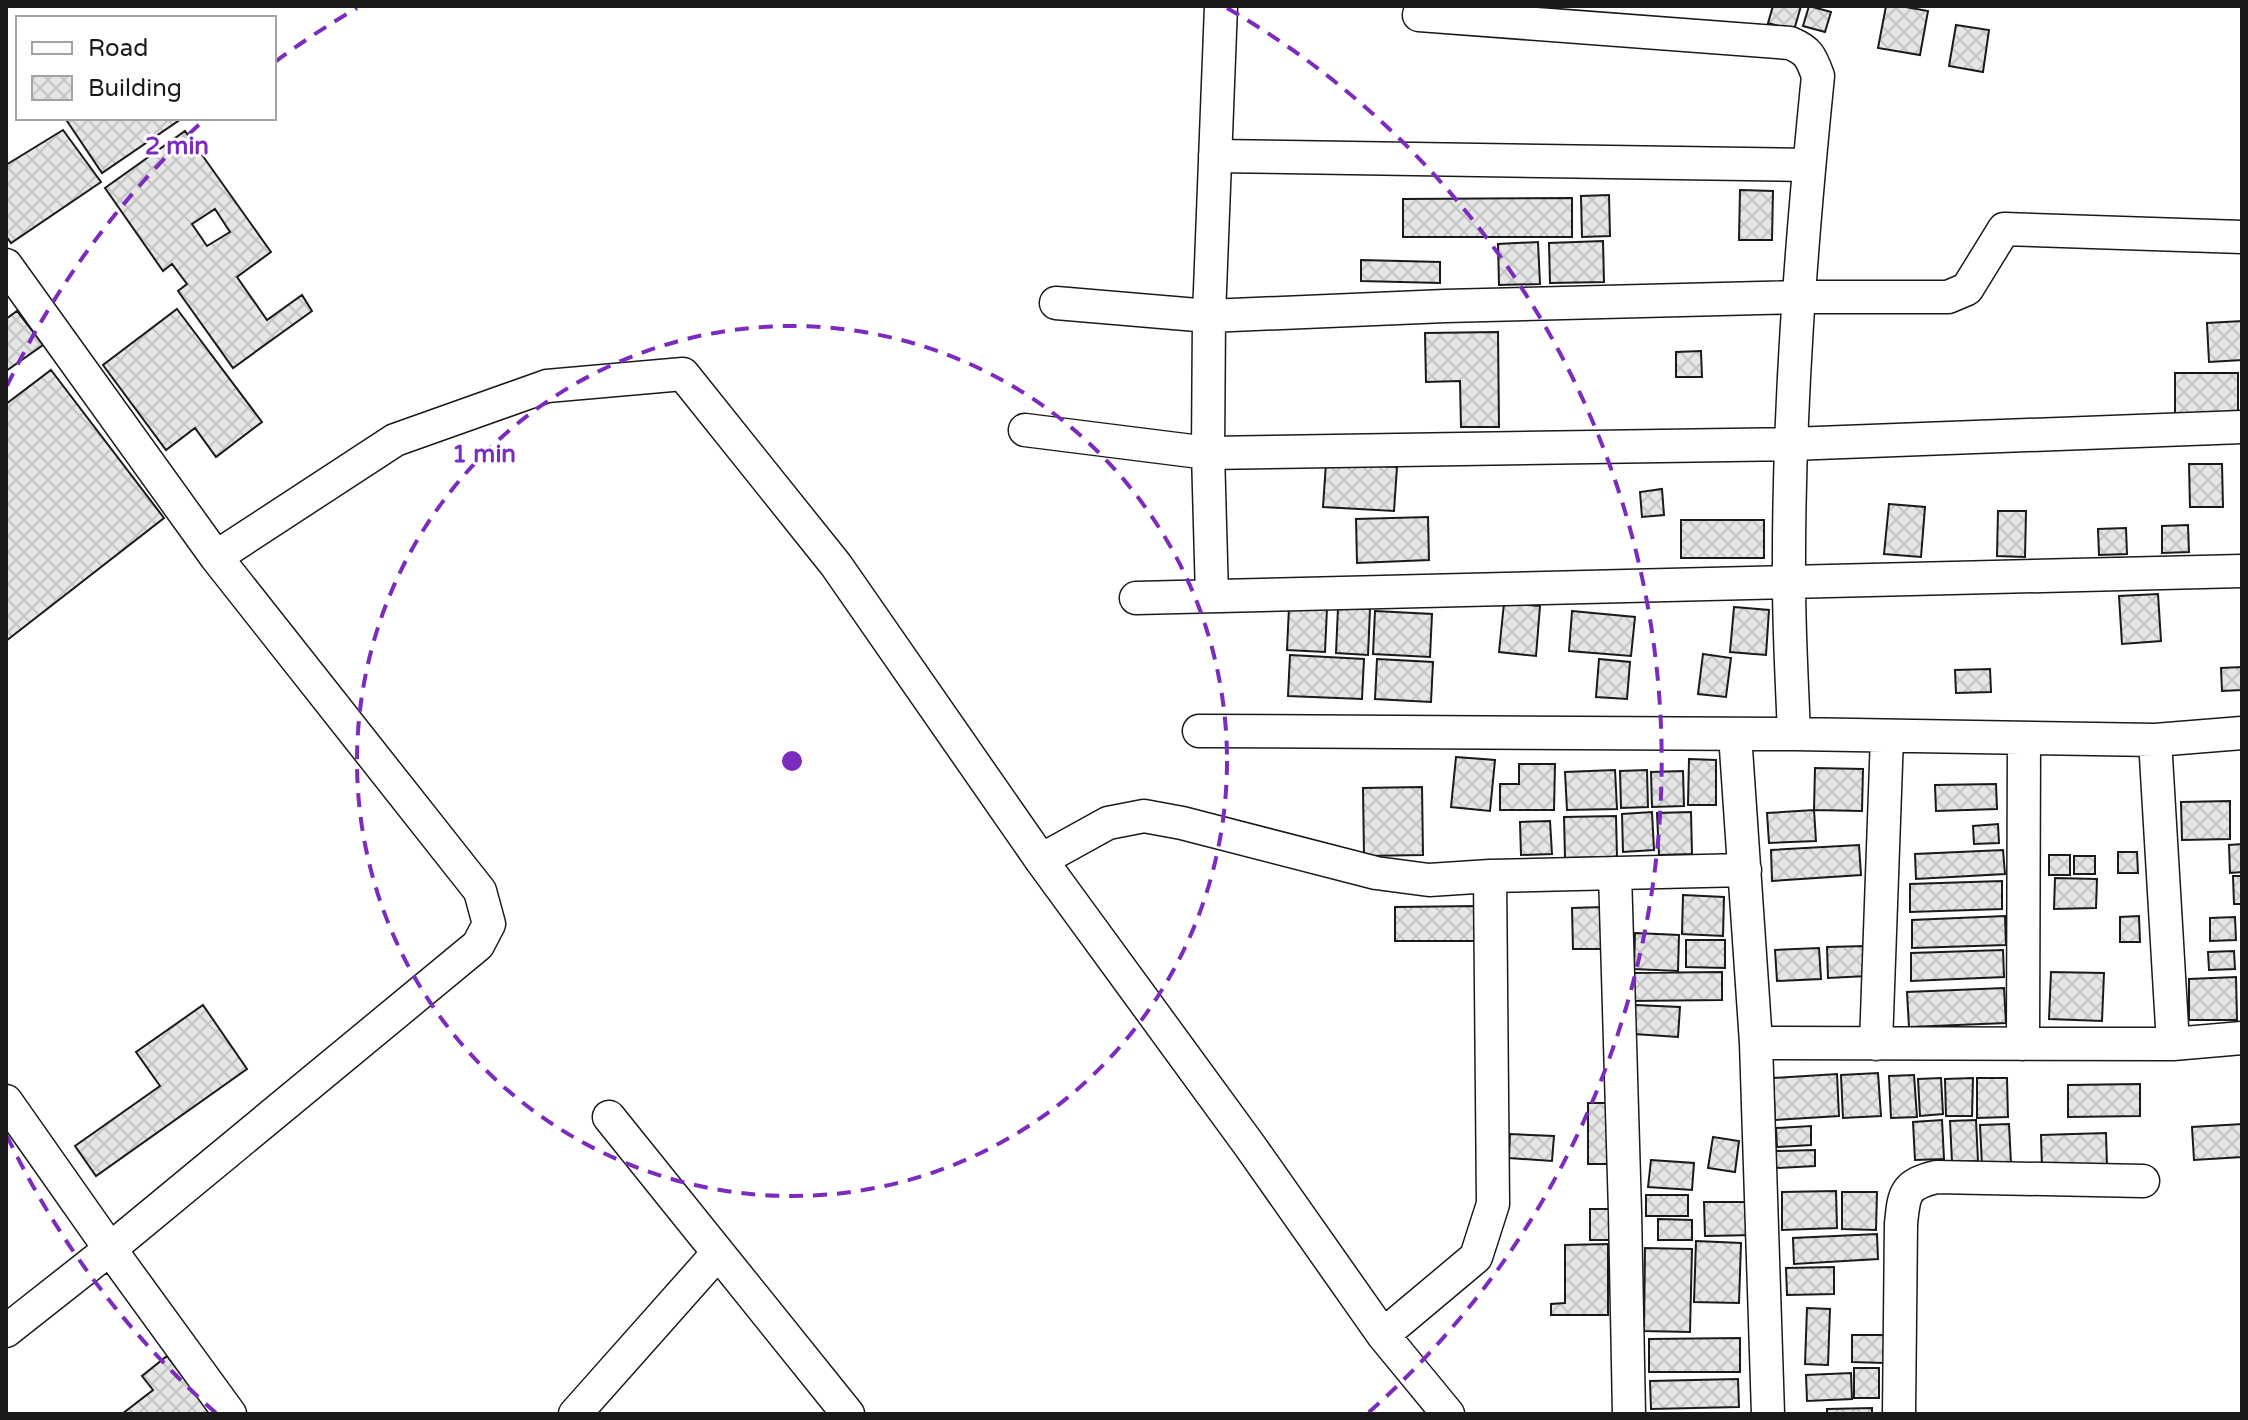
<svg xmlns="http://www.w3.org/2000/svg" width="2248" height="1420" font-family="'Varela Round',sans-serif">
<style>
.building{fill:url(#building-cross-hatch);stroke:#1a1a1a;stroke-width:2;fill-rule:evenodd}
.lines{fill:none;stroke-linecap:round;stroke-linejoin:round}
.street-casing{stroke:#1a1a1a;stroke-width:35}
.street{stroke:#fff;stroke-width:32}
.ring{fill:none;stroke:#7b2cbf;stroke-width:4;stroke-dasharray:14 10}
.centre{fill:#7b2cbf;stroke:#fff;stroke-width:4}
.ring-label{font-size:24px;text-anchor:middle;font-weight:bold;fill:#7b2cbf;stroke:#fff;stroke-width:6;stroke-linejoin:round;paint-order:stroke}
</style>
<defs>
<pattern id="building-cross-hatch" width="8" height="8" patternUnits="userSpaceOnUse" patternTransform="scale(2)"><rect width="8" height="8" fill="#e6e6e6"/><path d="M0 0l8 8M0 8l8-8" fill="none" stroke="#c5c5c5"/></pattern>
</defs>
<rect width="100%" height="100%" fill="#fff"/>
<!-- building -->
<path class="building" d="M1773,6H1801L1794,30L1768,23Z
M1809,6L1831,12L1825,32L1803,26Z
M1886,6H1900L1928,11L1920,55L1878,48Z
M1956,25L1989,30L1983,72L1949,66Z
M65,118H180L181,119L102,173Z
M63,130L101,182L11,243L6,236V165Z
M185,131L271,252L237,277L267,320L302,295L312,311L233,368L178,291L187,284L172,264L163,271L105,188ZM215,209L230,232L207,246L192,224Z
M1740,190L1773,191L1772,240H1739Z
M1609,195L1610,236L1582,237L1581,196Z
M1572,198V237H1403V199Z
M1603,241L1604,282L1550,283L1549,243Z
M1538,242L1540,284L1499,285L1498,244Z
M1361,260L1440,262V283L1361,281Z
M177,309L262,422L216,457L195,428L166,450L103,365Z
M17,311L43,345L6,371V319Z
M2242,321V360L2209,362L2207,323Z
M1498,332L1499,427H1461L1460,381L1426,382L1425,333Z
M1701,351L1702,377H1676V352Z
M51,370L164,518L6,641V404Z
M2175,373H2238V417H2175Z
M1326,463L1397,467L1394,511L1323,507Z
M2189,464H2222L2223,507H2190Z
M1662,489L1664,515L1642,517L1640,492Z
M1889,504L1925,507L1921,557L1884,554Z
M1998,511H2026L2025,557L1997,556Z
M1428,517L1429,560L1357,563L1356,519Z
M1681,520H1764V558H1681Z
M2188,525L2189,552L2162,553V526Z
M2126,528L2127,554L2099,555L2098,529Z
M2158,594L2161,641L2122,644L2119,596Z
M1504,603L1540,606L1536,656L1499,652Z
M1289,607L1327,608L1325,652L1287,650Z
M1734,607L1769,610L1766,655L1730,652Z
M1338,608L1370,609L1368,655L1336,653Z
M1375,611L1432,614L1430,657L1373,654Z
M1572,611L1635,617L1631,656L1569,651Z
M1703,654L1731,658L1726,697L1698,694Z
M1290,655L1364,659L1362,699L1288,696Z
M1377,659L1433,662L1431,702L1375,699Z
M1599,659L1630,662L1627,699L1596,697Z
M2242,667V690L2222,691L2221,668Z
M1990,669L1991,692L1956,693L1955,670Z
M1456,757L1495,760L1490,811L1451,807Z
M1689,759L1716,760V805H1688Z
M1519,764H1555L1554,810H1500V784H1519Z
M1815,768L1863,769L1862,811L1814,810Z
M1615,770L1617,809L1567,810L1565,772Z
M1647,770L1648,807L1621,808L1620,771Z
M1683,771L1684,806L1652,807L1651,772Z
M1996,784L1997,809L1936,811L1935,785Z
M1422,787L1423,855L1364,856L1363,788Z
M2230,801V839L2182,840L2181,802Z
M1814,810L1816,841L1769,843L1767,813Z
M1652,812L1654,850L1623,852L1622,814Z
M1691,812L1692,854L1659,855L1657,813Z
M1616,816L1617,857L1565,858L1564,817Z
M1550,821L1552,854L1521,855L1520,822Z
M1998,824L1999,843L1974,844L1973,826Z
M2242,844V872L2230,873L2229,845Z
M1859,845L1861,875L1772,881L1771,850Z
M2003,850L2005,874L1916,879L1915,854Z
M2118,852H2137L2138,873H2118Z
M2049,855H2070V875H2049Z
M2074,856H2095V874H2074Z
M2233,876H2242V904H2234Z
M2055,878L2097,879L2096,908L2054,909Z
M2002,881V909L1910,912V884Z
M1683,895L1724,897L1723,936L1682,934Z
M1478,906V941H1395V907Z
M1603,907V949H1573L1572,908Z
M2005,916L2006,945L1912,948V920Z
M2139,916L2140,942H2120V917Z
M2235,917L2236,940L2210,941V918Z
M1635,933L1679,935L1678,971L1634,969Z
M1686,940H1725V968L1686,967Z
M1865,946L1867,976L1828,978L1827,947Z
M1819,948L1821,979L1777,981L1775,950Z
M2003,950L2004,977L1911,981V953Z
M2234,951L2235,969L2209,970L2208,952Z
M1722,972V1000L1629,1001L1628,973Z
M2051,972L2104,973L2102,1021L2049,1019Z
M2236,977L2237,1020H2189V979Z
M2004,988L2006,1023L1909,1027L1907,992Z
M203,1005L247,1069L96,1176L75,1146L160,1086L136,1052Z
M1635,1005L1680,1007L1678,1037L1634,1034Z
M1878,1073L1881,1116L1843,1118L1841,1075Z
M1837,1074L1839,1116L1775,1120L1773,1078Z
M1914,1075L1917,1117L1891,1118L1889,1076Z
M1941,1078L1943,1114L1920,1116L1918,1079Z
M1973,1078L1972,1116H1946L1945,1079Z
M1977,1078H2007L2008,1117L1977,1118Z
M2140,1084V1116L2068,1117V1085Z
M1588,1103H1607L1608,1164H1588Z
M1942,1120L1944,1159L1915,1160L1913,1122Z
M1976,1120L1978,1161L1952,1162L1950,1121Z
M2009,1124L2011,1164L1982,1166L1980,1125Z
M2242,1124V1157L2194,1160L2192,1127Z
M1811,1126V1145L1777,1147L1776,1128Z
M2106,1133L2107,1166L2042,1168L2041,1135Z
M1510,1134L1554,1136L1552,1161L1509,1158Z
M1713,1137L1739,1141L1735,1172L1708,1168Z
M1815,1150V1166L1776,1168L1775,1151Z
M1651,1160L1694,1163L1692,1190L1648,1187Z
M1836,1191L1837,1228L1782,1230V1192Z
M1842,1192H1877L1876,1230L1842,1229Z
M1646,1195H1688V1216H1646Z
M1704,1202H1755V1235L1705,1236Z
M1590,1209H1612V1240H1590Z
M1658,1219L1692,1220V1240H1658Z
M1877,1234L1878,1259L1794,1264L1793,1238Z
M1696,1241L1741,1243L1739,1303L1694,1302Z
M1608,1244V1315H1551V1304L1565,1303V1245Z
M1645,1248L1692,1249L1690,1332L1644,1331Z
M1834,1267V1294L1787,1295L1786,1268Z
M1807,1308L1830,1309L1828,1365L1805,1364Z
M1852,1335H1884V1363L1852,1362Z
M1740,1338V1372H1649V1339Z
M167,1356L212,1414H122L153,1390L142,1376Z
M1854,1368H1879V1398H1854Z
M1851,1373L1852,1399L1807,1401L1806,1375Z
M1738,1379L1739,1407L1651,1409L1650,1381Z
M1872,1408V1414H1827V1409Z"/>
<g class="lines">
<defs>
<path id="street" d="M1419,15L1790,43C1809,51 1811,57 1818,76C1801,244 1788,413 1789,582C1789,632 1792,683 1794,734
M1215,156L1809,165
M6,265L216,557L480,891L489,924L478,945L110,1249L6,1331
M1056,303L1209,316L1445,306L1799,297H1948L1967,289L2004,229L2242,237
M1025,430L1208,453L1791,444L2242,427
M216,557L395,440L547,386L683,374L836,565L1041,860L1250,1146L1383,1335L1448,1414
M1212,596L1208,453L1209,316L1221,6
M1136,598L2242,571
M1199,731L1794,734L2155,740
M2242,733L2155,740L2173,1044L2242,1038
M1735,734L1756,1043L1768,1414
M1041,860L1108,823L1144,816L1182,823L1376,873L1429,880L1490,876L1745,870
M1615,873L1625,1212L1629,1414
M1756,1043L2173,1044
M1876,1044L1887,736
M2023,1044L2024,738
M6,1101L110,1249L230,1414
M609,1117L848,1414
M1383,1335L1476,1257L1493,1204L1490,876
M575,1414L718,1253
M1899,1414L1901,1224C1904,1194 1904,1185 1936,1177L2143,1181"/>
</defs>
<!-- street casing -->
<use href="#street" class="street-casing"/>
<!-- street -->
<use href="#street" class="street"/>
</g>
<!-- distance rings -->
<g class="ring">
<circle cx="792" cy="761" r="435"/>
<path d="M216 1413A870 870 0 0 1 7 1136M7 386A870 870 0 0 1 204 120M275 62A870 870 0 0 1 357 8M1227 8A870 870 0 0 1 1368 1413"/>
</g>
<circle cx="792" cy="761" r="12" class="centre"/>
<g class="ring-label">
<text x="177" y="154">2 min</text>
<text x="484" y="462">1 min</text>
</g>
<!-- border -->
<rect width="2248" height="1420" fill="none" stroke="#1a1a1a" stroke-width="16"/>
<!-- legend -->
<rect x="16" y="16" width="260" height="104" fill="#ffffff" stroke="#a3a3a3" stroke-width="2"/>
<rect x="32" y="42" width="40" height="12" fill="#ffffff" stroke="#a3a3a3" stroke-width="2"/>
<text x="88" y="56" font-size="24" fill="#1a1a1a">Road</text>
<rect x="32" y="76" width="40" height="24" fill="url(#building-cross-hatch)" stroke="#a3a3a3" stroke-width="2"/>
<text x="88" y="96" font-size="24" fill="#1a1a1a">Building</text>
</svg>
